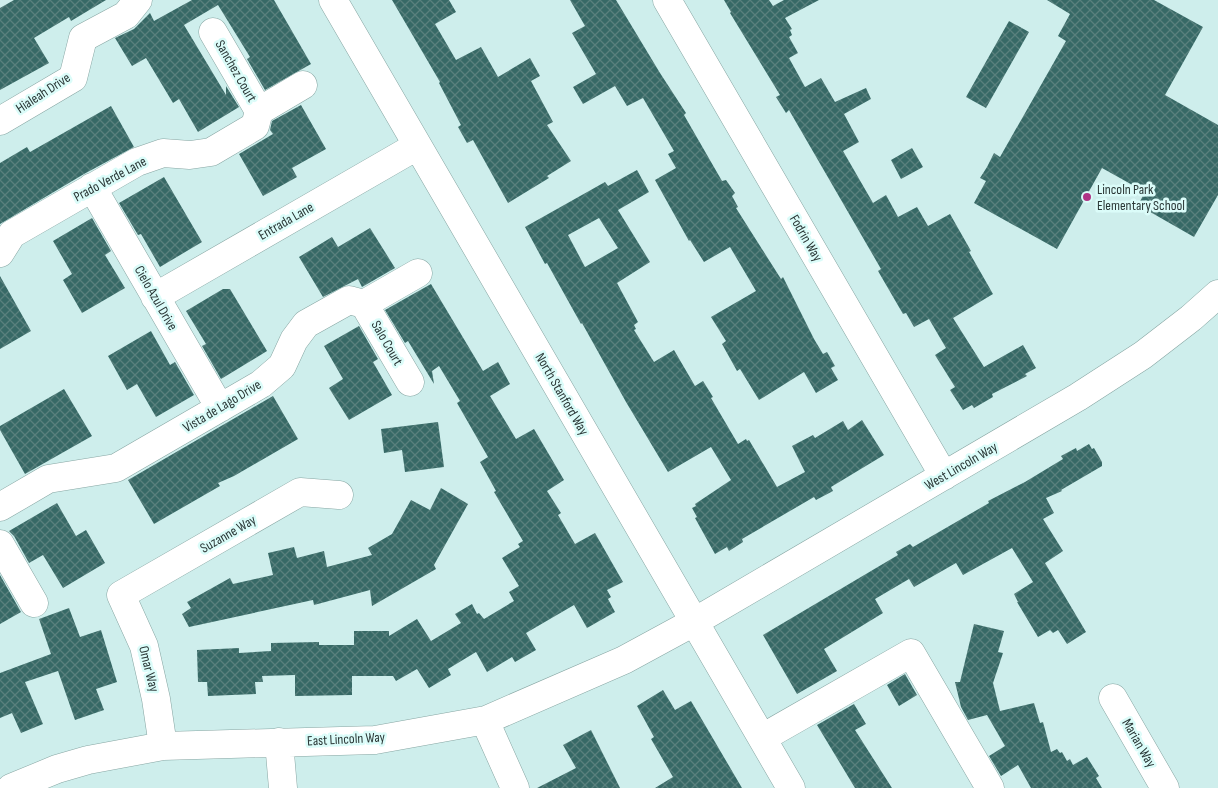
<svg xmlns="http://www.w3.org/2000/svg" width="1218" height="788" font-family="'Sofia Sans Condensed',sans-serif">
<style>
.building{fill:url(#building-cross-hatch);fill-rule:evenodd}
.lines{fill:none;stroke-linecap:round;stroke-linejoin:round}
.minor-casing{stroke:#87a6a3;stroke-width:29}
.minor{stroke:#fff;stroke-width:28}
.poi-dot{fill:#af3385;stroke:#dbfcf9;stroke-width:2}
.labels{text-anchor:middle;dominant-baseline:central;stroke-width:5;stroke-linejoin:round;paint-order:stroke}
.street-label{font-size:14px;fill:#2a3736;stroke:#dbfcf9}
.poi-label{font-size:14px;fill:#2a3736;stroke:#dbfcf9;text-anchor:start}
</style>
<defs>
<pattern id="building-cross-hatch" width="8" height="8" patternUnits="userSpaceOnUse" patternTransform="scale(1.25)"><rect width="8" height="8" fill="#376966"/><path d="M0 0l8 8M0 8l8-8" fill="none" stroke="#59807d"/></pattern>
</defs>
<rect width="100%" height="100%" fill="#ceeeec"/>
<!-- building -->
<path class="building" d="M14,0H106L71,21L69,17L34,38L49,63L0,90V8Z
M192,0H274L311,64L265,90L247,59L250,57L218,5L184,25L226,95V86L239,107L198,132L179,99L173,103L146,58L132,66L115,38L134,29L150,13L154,21Z
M392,0H449L456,12L435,24L456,60L481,47L498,77L530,58L540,76L531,81L553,122L547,125L571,161L547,176L549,178L508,203L473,140L467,143L458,127L461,125L439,83L440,82Z
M570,0H616L660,73L686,113L684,115L722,181L726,180L735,193L732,196L738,207L736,208L781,279L783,277L814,339L823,354L827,352L835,366L831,368L838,380L816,393L804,372L759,400L740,369L737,371L722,344L726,341L711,317L756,291L730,247L704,262L690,240L689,241L655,180L676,168L668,154L674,151L643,98L627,106L615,86L583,104L573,87L596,74L572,33L585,26Z
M724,0H769L773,6L784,0H819L785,18L792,29L790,30L792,35L789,37L798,53L789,58L805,87L821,78L835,102L866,88L871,99L844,114L859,142L843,151L873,203L886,195L898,217L917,207L928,226L950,214L971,251L969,252L993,294L953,318L984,367L1023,345L1036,368L1025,374L1027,376L992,394L993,397L974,408L972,405L963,410L950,390L955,387L935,355L946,348L929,319L914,327L906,313L903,314L878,271L881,269L789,110L786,113L776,97L780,95L730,13L731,12Z
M1047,0H1154L1203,27L1165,95L1218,125V195L1194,237L1138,205L1145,192L1102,168L1057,249L974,203L986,181L980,178L987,167L994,153L1000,157L1066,41L1058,36L1070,14Z
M1009,21L1029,32L986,108L966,97Z
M301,105L326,149L292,168L297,177L263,196L239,154L273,134L270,130L272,121Z
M111,106L134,147L84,174L0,224V163L27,147L30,152Z
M912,148L923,167L901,179L891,160Z
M637,170L649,192L618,210L650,262L617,283L638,322L634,325L636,329L634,330L654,362L674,350L695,386L703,381L713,397L711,398L738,444L746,439L747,441L749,440L777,487L805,472L792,446L813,435L815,438L843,421L848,430L862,420L884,455L831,487L833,491L816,500L814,497L742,539L743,542L729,551L727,547L715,554L695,518L697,517L692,508L696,506L695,504L731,480L711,447L668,472L626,402L582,323L581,324L547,263L545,264L525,227L605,182L608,186ZM599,218L618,248L585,267L568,235Z
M164,177L202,242L160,267L141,234L138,235L119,203Z
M92,218L111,251L105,255L125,288L82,313L63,280L72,274L53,241Z
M370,228L395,268L362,287L358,279L323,297L299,257L332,237L338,247Z
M0,276L31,331L0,349Z
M431,284L483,371L498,362L510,384L490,396L516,439L534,429L564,480L547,491L561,513L558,515L575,544L595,533L623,582L607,590L611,597L608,599L615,612L587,628L574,605L526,633L536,650L515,662L512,657L487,672L476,652L448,669L451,675L429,688L417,669L396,681L393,676H352V695L295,696V675L262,676L263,682H255L256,694L208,696L207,682H198L197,650L239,648V653L271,651V643L319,642V645H354V631H389V636L417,619L431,641L461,623L455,614L472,604L477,614L479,613L484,619L514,601L509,592L519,586L502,558L520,547L518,544L523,541L494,492L496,491L480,462L488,457L457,403L460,401L439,366L432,371L434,384L408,341L405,343L385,310Z
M223,289H230L267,351L221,379L202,346L206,344L186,311Z
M359,326L378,359L373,362L392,395L349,420L329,388L343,379L324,346Z
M151,331L170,365L175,362L194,395L156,417L137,384L127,390L108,356Z
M64,389L92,436L25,474L0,430V426Z
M273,396L298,439L234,476L218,483L220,486L154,524L128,480Z
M438,422L444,467L405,472L402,450L384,453L381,429Z
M1089,444L1092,449L1094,448L1102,462V466L1061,490L1062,491L1046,498L1054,513L1043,519L1063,551L1045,563L1086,632L1067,644L1058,630L1053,633L1050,630L1038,637L1017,602H1018L1014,594L1033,582L1012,548L963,575L956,563L914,587L909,579L875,599L883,613L824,649L837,671L797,694L763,635L898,555L896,552L910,544L913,547L989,503L988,501L1025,482L1063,459L1061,456L1076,448L1077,451Z
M441,488L468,504L434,565L436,569L372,606L370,590L314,605L313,600L189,627L182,614L191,608L187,602L230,578L233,584L273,575L268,553L294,547L297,558L324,551L327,567L372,555L368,548L392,534L411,500L430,510Z
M57,503L76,536L86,530L105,563L63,588L43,555L29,563L14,536L9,531Z
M0,575L21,612L0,624Z
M69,608L80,637L101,630L117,682L96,689L104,710L75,720L58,671L25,682L43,724L21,733L12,713L0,718V673L51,654L39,619Z
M974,624L1004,631L998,652L1003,653L993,683L1000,711L1034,703L1040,723L1043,722L1051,752L1057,749L1060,753L1062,752L1067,761L1070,759L1073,765L1087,757L1099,776L1096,778L1102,788H1031L1018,765L1001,776L989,756L1005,746L987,715L968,720L961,707L955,682H960Z
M905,674L917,695L899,706L887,685Z
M663,690L675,710L691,701L742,788H655L673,777L651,739L654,737L637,706Z
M854,704L866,724L855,730L892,788H855L817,725Z
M591,730L620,788H537L576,768L563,745Z"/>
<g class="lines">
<defs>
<path id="minor" d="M333,0L791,788
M667,0L944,476
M213,32L259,111
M0,121L73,78L83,38L126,15L138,0
M92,187L220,408
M0,253L12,234L137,162L163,153L190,155L211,152L255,126L259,111L303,85
M155,297L417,146
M364,304L410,382
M0,507L48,479L116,468L261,384L282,366L294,340L306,324L349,300L364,304L418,273
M0,544L34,603
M1113,698L1165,788
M486,720L490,732L515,788
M762,738L911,653L990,788
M279,742L283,788
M163,746L156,699L144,646L121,595L300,492L339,495
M11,788L57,769L88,760L163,746L375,740L486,720L624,660L694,622L1078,397L1143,355L1191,318L1218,294"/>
</defs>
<!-- minor casing -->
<use href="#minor" class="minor-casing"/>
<!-- minor -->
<use href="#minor" class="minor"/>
</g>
<!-- markers -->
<circle class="poi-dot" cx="1087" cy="197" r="5"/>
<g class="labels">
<!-- street labels -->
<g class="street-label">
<text transform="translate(236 71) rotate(60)">Sanchez Court</text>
<text transform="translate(43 93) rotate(-33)">Hialeah Drive</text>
<text transform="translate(110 179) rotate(-28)">Prado Verde Lane</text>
<text transform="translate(286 221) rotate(-30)">Entrada Lane</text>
<text transform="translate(806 238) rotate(60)">Fodrin Way</text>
<text transform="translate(156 298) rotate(60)">Cielo Azul Drive</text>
<text transform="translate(387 343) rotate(60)">Salo Court</text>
<text transform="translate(562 394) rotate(60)">North Stanford Way</text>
<text transform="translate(222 406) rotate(-31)">Vista de Lago Drive</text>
<text transform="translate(961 466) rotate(-30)">West Lincoln Way</text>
<text transform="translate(228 534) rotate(-30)">Suzanne Way</text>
<text transform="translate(149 669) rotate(76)">Omar Way</text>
<text transform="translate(346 739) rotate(-3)">East Lincoln Way</text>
<text transform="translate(1139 743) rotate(60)">Marian Way</text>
</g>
<!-- poi labels -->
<g class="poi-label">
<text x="1097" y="189">Lincoln Park<tspan x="1097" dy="16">Elementary School</tspan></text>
</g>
</g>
</svg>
